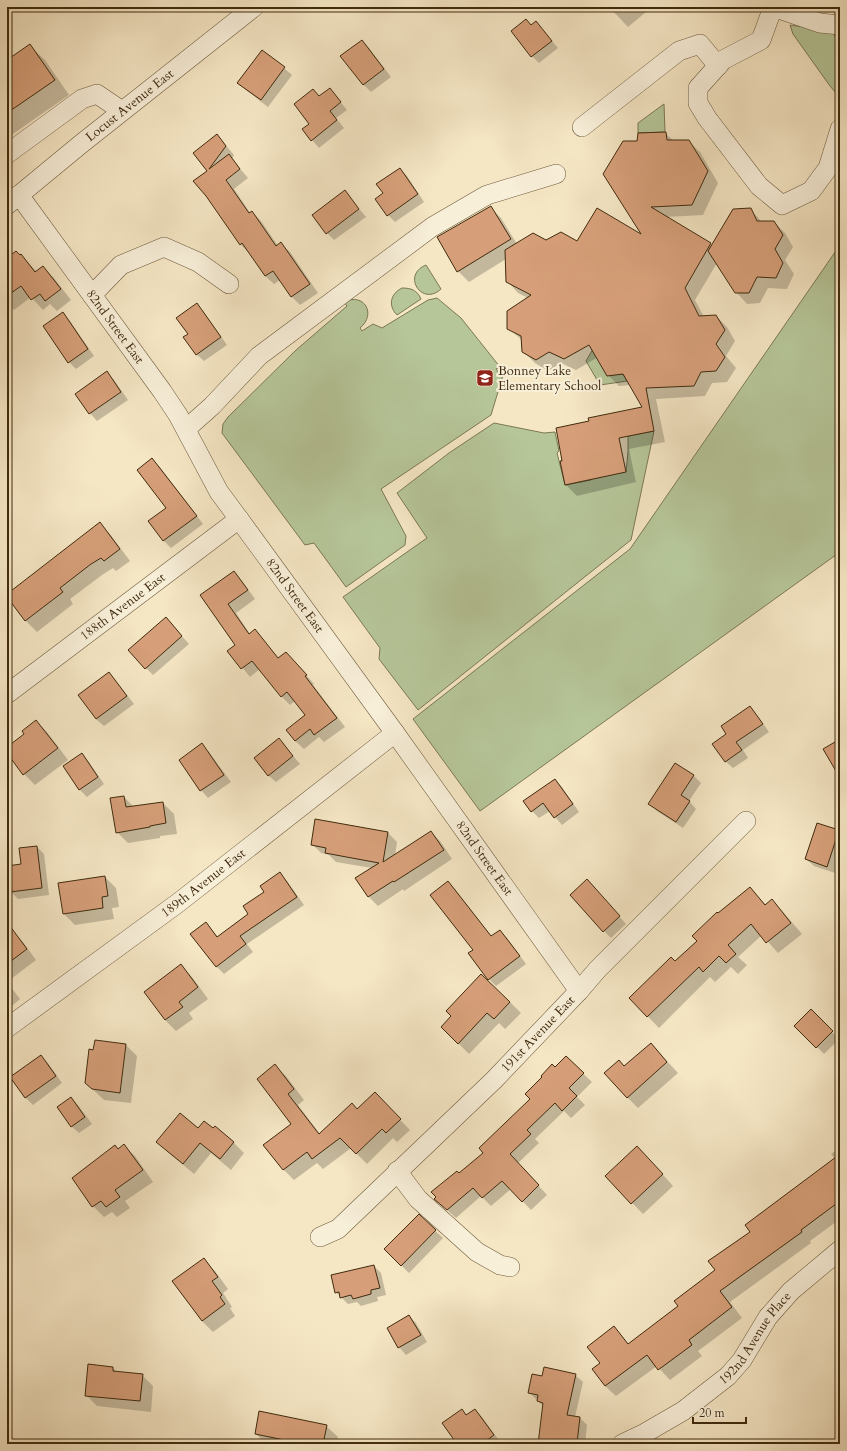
<svg xmlns="http://www.w3.org/2000/svg" width="847" height="1451" font-family="Cardo,serif">
<style>
.green{fill:#b6c699;stroke:#7b7854}
.shadow{fill:#0003}
.building{fill:#d69f79;stroke:#402b0e}
.lines{fill:none;stroke-linecap:round;stroke-linejoin:round}
.minor-casing{stroke:#6d5a3c;stroke-width:20}
.minor{stroke:#f8efd9;stroke-width:19}
.labels{text-anchor:middle;dominant-baseline:central;stroke-width:4;stroke-linejoin:round;paint-order:stroke}
.street-label{font-size:13px;fill:#402b0e;stroke:#f8efd9}
.poi-label{font-size:13px;fill:#402b0e;stroke:#f8efd9;text-anchor:start}
</style>
<rect width="100%" height="100%" fill="#f5e6c4"/>
<filter id="stains"><feTurbulence type="fractalNoise" baseFrequency=".005" numOctaves="4"/><feColorMatrix values="0 0 0 0 .2 0 0 0 0 .09 0 0 0 0 .02 0 0 0 .5 -.17"/></filter>
<radialGradient id="worn" r=".72"><stop offset=".6" stop-color="#630" stop-opacity="0"/><stop offset="1" stop-color="#630" stop-opacity=".3"/></radialGradient>
<!-- green -->
<path class="green" d="M790,25L830,31L834,34L836,39V93L830,86L793,34Z
M664,104L665,132L638,133V123Z
M840,245V552L480,811L413,719L630,549Z
M426,265L441,289C422,307 401,275 426,265Z
M402,288C411,288 417,290 421,299L397,315C388,306 390,294 402,288Z
M437,298L461,318L500,367L496,369L499,373L503,371L504,372L491,415L381,489L406,536L405,545L346,587L314,543L305,545L222,433L223,424L228,417L295,351L347,306L344,302C364,292 377,314 360,328L362,331L373,324L382,328L428,300Z
M596,344L607,375L623,374L627,381L600,385L586,361Z
M494,423L544,433L555,432L559,451L557,453L565,485L591,480L587,458L626,472L628,452V436L654,431L631,540L418,710L379,659L380,648L343,597L427,538L397,493L449,453Z"/>
<!-- shadow -->
<path class="shadow" d="M609,7H652L628,27Z
M536,22L558,48L539,63L532,56L531,26Z
M362,41L369,48L391,77L371,92L364,85L342,56Z
M30,46L45,60L69,95L7,138V62Z
M262,51L284,68L292,75L268,107L246,90L239,83Z
M330,89L347,110L336,118L344,128L319,148L312,140L311,124L319,97Z
M665,133L674,141H688L700,152L718,183L703,215L666,217L713,246L750,209L762,222H774L785,233L793,247L785,260L794,274L787,289L768,288L760,303L747,304L736,292L717,263L695,300L704,317L716,316L727,327L735,341L726,356L736,368L727,382L712,383L705,396L656,399L665,442L629,449L636,482L577,496L566,485L590,421L644,408L630,385L619,386L608,375L598,357L576,370L561,363L548,371L535,363L523,351V341L508,328L528,298L518,293L507,281L506,259L469,282L458,271L490,207L501,218L517,244L546,241L577,242L644,236L637,142Z
M217,135L234,155L232,159L248,178L234,189L250,213L252,212L261,221L278,246L281,244L290,252L318,293L300,305L292,297L280,280L274,284L265,276L249,253L240,244L208,171Z
M400,169L407,176L424,202L395,222L388,215L384,194Z
M345,192L366,217L334,240L327,233Z
M21,255L37,272L43,267L54,278L71,300L57,311L50,304L43,310L31,297L14,310L7,303V259Z
M197,304L204,312L227,345L204,361L196,354L189,334Z
M63,313L70,321L94,356L76,369L69,362Z
M107,373L114,380L128,400L97,421L90,413L76,394Z
M152,460L160,467L203,524L171,548L164,541L149,522L167,508Z
M99,524L110,534L130,561L116,571L113,568L102,575L70,599L73,604L37,632L26,621L7,595Z
M234,572L242,581L255,599L236,613L250,634L255,630L279,659L295,662L314,684L313,685L345,727L324,742L319,737L304,749L295,741L306,715L295,701L290,705L282,697L260,669L250,677L229,651L236,645L201,596Z
M173,626L189,644L153,675L146,668Z
M109,674L116,681L134,704L104,726L96,719Z
M750,707L757,715L769,732L743,750L748,758L733,768L725,761L728,735Z
M36,721L47,732L68,760L35,785L24,774L7,751V748L25,734Z
M279,739L300,764L276,782L268,775Z
M202,745L209,752L231,782L208,798L201,790L180,760Z
M82,754L89,762L104,784L87,797L79,789Z
M675,764L694,776L701,783L689,801L696,809L683,828L657,811L650,804Z
M555,780L562,787L579,812L562,825L550,811L539,818L532,811Z
M124,797L134,807L163,803L174,814L177,834L160,836V838L128,843L117,832Z
M316,820L388,833L397,842L395,856L431,832L440,841L452,859L404,891L403,889L378,906L369,897L357,878L372,868L336,862L329,855L321,853L312,844Z
M839,830L840,832V856L835,873L814,866L806,859Z
M37,847L44,854L49,895L18,899L11,892L22,865Z
M280,874L287,881L304,905L247,944L253,952L224,974L217,967L191,934L206,923L218,937L249,914Z
M105,877L116,888L119,907L112,908L114,919L75,925L64,914Z
M448,882L455,889L492,937L500,931L507,938L526,964L496,986L489,979L474,950Z
M594,888L626,924L611,938L604,931Z
M750,888L766,905L772,901L783,912L802,934L778,953L762,935L738,957L747,965L738,974L731,967L715,982L710,977L659,1028L630,998L675,962Z
M13,932L23,942L36,960L7,982L20,999L7,1010V936Z
M181,966L192,977L208,999L189,1013L193,1019L176,1031L165,1020L145,992Z
M510,1002L521,1013L505,1029L499,1023L469,1054L442,1027L453,1016Z
M811,1011L839,1039L824,1054L796,1026Z
M651,1044L678,1073L638,1108L627,1097L625,1067Z
M126,1045L137,1056L131,1103L104,1100L86,1083L94,1051Z
M40,1056L48,1063L62,1083L33,1105L26,1098L11,1078Z
M566,1057L592,1082L577,1097L585,1105L571,1118L564,1111L535,1139L539,1143L518,1163L547,1195L531,1210L511,1189L491,1206L481,1196L456,1218L444,1207L459,1175L485,1153L532,1099L555,1068Z
M275,1066L286,1076L304,1100L298,1105L320,1134L357,1110L385,1104L410,1130L397,1142L393,1138L367,1164L351,1148L323,1169L317,1163L294,1180L284,1170L265,1145L293,1124Z
M71,1098L78,1105L92,1124L79,1133L71,1126Z
M199,1129L233,1142L244,1153L231,1170L211,1153L194,1174L169,1153L158,1142Z
M124,1146L135,1156L153,1182L125,1201L130,1208L117,1217L112,1212L104,1217L93,1206L74,1178Z
M840,1147V1219L810,1241L811,1243L730,1302L742,1318L698,1351L702,1356L670,1380L657,1366L616,1396L605,1386L601,1364L614,1328L629,1344L680,1306L716,1270L751,1232L835,1159L831,1154Z
M648,1158L673,1186L643,1214L606,1176Z
M419,1216L443,1238L409,1273L385,1249Z
M204,1260L215,1271L228,1289L223,1293L232,1307L230,1308L235,1316L213,1332L202,1321L174,1281Z
M374,1266L381,1273L386,1295L377,1297L378,1301L361,1306L357,1302L348,1304L336,1292Z
M409,1316L416,1323L427,1342L406,1355L399,1347L388,1328Z
M113,1368L118,1373L142,1375L153,1386L151,1412L97,1406L86,1395Z
M575,1375L583,1382L575,1417L580,1418L587,1425L585,1444H539L543,1406L529,1392L543,1377Z
M462,1410L467,1416L475,1410L482,1417L501,1443L458,1444Z
M326,1426L338,1437L336,1444H266L256,1434Z"/>
<!-- building -->
<path class="building" d="M526,19L531,25L536,21L552,41L531,57L511,31Z
M362,40L384,69L363,85L340,56Z
M30,44L55,80L7,113V60Z
M262,50L285,67L261,100L237,83Z
M330,88L341,102L330,111L337,120L311,141L302,129L309,124L294,104L313,89L319,96Z
M666,132L667,140H689L708,171L692,205L651,207L711,243L685,288L699,316L716,315L725,330L716,344L725,357L716,371L701,372L694,386L646,388L654,431L619,438L626,472L565,485L560,461H562L556,428L589,421L588,418L642,407L623,374L607,376L589,345L564,359L549,352L536,360L522,352L521,336L507,329V311L531,295L506,282L505,250L533,233L546,240L561,232L577,241L597,208L641,234L603,174L623,141H637L638,133Z
M217,134L226,146L209,169L229,154L240,169L226,180L249,213L252,211L276,246L281,242L310,284L291,297L273,271L265,276L242,243L240,245L206,196L193,181L207,171L193,153Z
M400,168L418,194L387,216L375,199L383,193L376,184Z
M345,190L359,209L326,234L312,215Z
M491,206L511,239L457,272L437,237Z
M751,208L757,221H774L783,235L775,249L783,263L776,278L757,277L749,293H735L708,251L733,209Z
M16,251L20,255L21,254L35,272L43,266L61,289L45,301L40,294L31,300L21,286L7,296V258Z
M197,303L221,337L196,355L183,337L188,334L176,318Z
M63,312L88,349L68,363L43,326Z
M107,371L121,392L89,414L75,394Z
M152,458L197,516L163,541L148,521L166,508L137,470Z
M100,522L120,549L104,561L101,558L91,564L60,588L63,592L25,621L7,597V594Z
M234,571L248,590L228,604L249,634L255,629L278,658L286,652L307,675L305,676L337,718L314,735L310,729L295,741L286,730L305,715L287,692L281,697L252,661L241,669L227,651L235,645L200,595Z
M166,617L182,636L145,669L128,650Z
M109,672L127,696L96,719L78,695Z
M750,706L763,724L736,742L742,750L725,762L712,744L726,734L721,726Z
M36,720L58,748L23,775L7,753V747L24,734L22,731Z
M279,738L293,756L268,776L254,758Z
M840,739V778L823,749Z
M202,743L224,775L200,791L179,760Z
M82,753L98,777L79,790L63,766Z
M675,763L694,775L681,795L690,801L676,822L648,804Z
M555,779L573,804L554,818L543,803L531,812L523,801Z
M124,796L126,807L163,802L166,823L150,826V827L116,833L110,798Z
M315,819L388,832L383,862L431,831L444,850L394,882L393,881L368,897L355,878L379,863L325,853L326,848L311,845Z
M817,823L839,830L827,867L805,859Z
M37,846L42,888L10,892L7,866L21,864L19,848Z
M280,872L297,897L240,936L246,944L216,967L190,934L206,922L217,937L248,914L243,906L264,892L260,886Z
M105,876L108,896L102,897L103,908L63,914L58,883Z
M587,879L620,916L603,932L570,895Z
M448,881L491,936L500,930L520,956L488,980L468,953L473,950L430,895Z
M750,887L765,905L772,899L791,923L766,943L751,924L728,945L736,954L726,963L719,956L703,972L699,967L647,1017L629,998L671,957L675,961L697,941L692,936L717,912L718,913Z
M7,922L27,949L7,964Z
M181,964L198,987L179,1002L183,1007L165,1020L144,992Z
M481,974L510,1002L494,1019L487,1013L458,1044L441,1027L451,1016L446,1011Z
M811,1009L833,1031L816,1048L794,1026Z
M95,1040L126,1044L120,1093L92,1089L85,1083L89,1049L93,1050Z
M651,1043L667,1062L627,1098L604,1073L619,1060L624,1066Z
M41,1055L56,1076L25,1098L10,1077Z
M566,1056L584,1073L569,1088L577,1096L562,1111L555,1103L527,1130L531,1134L510,1154L539,1185L522,1202L502,1181L482,1198L473,1188L447,1210L434,1199L436,1197L431,1192L457,1171L459,1173L483,1153L479,1148L530,1099L525,1094L542,1077L541,1076L552,1064L555,1067Z
M275,1064L294,1089L288,1094L319,1134L352,1103L357,1109L375,1092L401,1119L386,1133L382,1129L356,1154L340,1138L312,1159L307,1152L283,1170L263,1145L291,1124L257,1079Z
M71,1097L85,1117L71,1127L57,1107Z
M180,1113L198,1128L204,1121L213,1128L215,1126L234,1142L220,1159L200,1143L183,1164L156,1142Z
M124,1144L143,1170L115,1190L120,1197L106,1207L101,1201L92,1207L72,1178L115,1145L118,1149Z
M637,1146L663,1174L631,1204L605,1176Z
M840,1154V1201L801,1230L802,1232L720,1291L732,1307L689,1340L692,1345L658,1370L647,1355L605,1386L592,1369L600,1363L587,1347L614,1326L628,1344L678,1306L674,1301L715,1270L708,1261L750,1232L745,1225Z
M419,1214L436,1230L401,1266L384,1249Z
M204,1258L218,1277L212,1281L222,1295L220,1297L225,1304L202,1321L172,1281Z
M374,1265L380,1288L371,1290V1294L353,1299L351,1295L340,1298L339,1292L335,1293L331,1275Z
M409,1315L421,1335L398,1348L387,1328Z
M88,1364L113,1367V1371L143,1374L140,1401L85,1396Z
M544,1367L576,1374L567,1415L580,1417L577,1443L565,1442V1444H538L543,1403L537,1401L538,1395L528,1393L532,1374L542,1376Z
M462,1409L466,1415L475,1409L494,1435L482,1444H457L442,1423Z
M259,1411L327,1425L323,1444H304L255,1434Z"/>
<g class="lines">
<defs>
<g id="minor">
<path d="M840,25L820,23L773,7L761,40L723,60L698,88V103L707,118L759,186L782,205L811,191L828,168L840,129"/>
<path d="M582,127L679,51L700,44L718,66"/>
<path d="M7,154L82,99L97,94L122,111"/>
<path id="s1" d="M19,195L162,391L178,415L219,492L239,519L395,733L579,991"/>
<path id="s2" d="M7,205L81,144L254,7"/>
<path d="M92,295L121,265L164,247L198,262L229,284"/>
<path d="M186,429L212,406L259,356L432,227L487,195L556,174"/>
<path id="s3" d="M7,694L239,519"/>
<path id="s4" d="M7,1028L178,903L395,733"/>
<path d="M397,1171L418,1199L477,1252L500,1265L510,1267"/>
<path id="s5" d="M320,1237L338,1229L494,1080L579,991L597,970L746,821"/>
<path id="s6" d="M622,1444L645,1433L683,1411L728,1376L742,1360L768,1317L791,1291L840,1250"/>
</g>
</defs>
<!-- minor casing -->
<use href="#minor" class="minor-casing"/>
<!-- minor -->
<use href="#minor" class="minor"/>
</g>
<!-- icons -->
<defs>
<symbol id="school-square" viewBox="-11 -11 22 22"><rect x="-9" y="-9" width="18" height="18" rx="4" fill="#8f2418" stroke="#f8efd9"/><path d="M0-5L7-2L0 1L-7-2ZM-4 1L0 2.5L4 1V4Q0 6-4 4Z" fill="#fff"/></symbol>
</defs>
<g fill-rule="evenodd">
<use href="#school-square" x="475" y="368" width="20" height="20"/>
</g>
<g class="labels">
<!-- street labels -->
<g class="street-label">
<text stroke="none"><textPath href="#s2" startOffset="158">Locust Avenue East</textPath></text>
<text stroke="none"><textPath href="#s1" startOffset="163">82nd Street East</textPath></text>
<text stroke="none"><textPath href="#s1" startOffset="487">82nd Street East</textPath></text>
<text stroke="none"><textPath href="#s3" startOffset="145">188th Avenue East</textPath></text>
<text stroke="none"><textPath href="#s1" startOffset="811">82nd Street East</textPath></text>
<text stroke="none"><textPath href="#s4" startOffset="244">189th Avenue East</textPath></text>
<text stroke="none"><textPath href="#s5" startOffset="299">191st Avenue East</textPath></text>
<text stroke="none"><textPath href="#s6" startOffset="173">192nd Avenue Place</textPath></text>
</g>
<!-- poi labels -->
<g class="poi-label">
<text x="498" y="371">Bonney Lake<tspan x="498" dy="15">Elementary School</tspan></text>
</g>
</g>
<!-- margin -->
<rect width="847" height="1451" fill="none" stroke="#f5e6c4" stroke-width="24"/>
<rect x="8" y="8" width="831" height="1435" fill="none" stroke="#402b0e" stroke-width="2"/>
<rect x="12" y="12" width="823" height="1427" fill="none" stroke="#402b0e"/>
<!-- scale -->
<path d="M693 1417v6h53v-6" fill="none" stroke="#402b0e" stroke-width="2"/>
<text x="699" y="1417" font-size="12" fill="#402b0e" stroke="#f8efd9" stroke-width="3" paint-order="stroke">20 m</text>
<rect width="100%" height="100%" filter="url(#stains)"/>
<rect width="100%" height="100%" fill="url(#worn)"/>
</svg>
